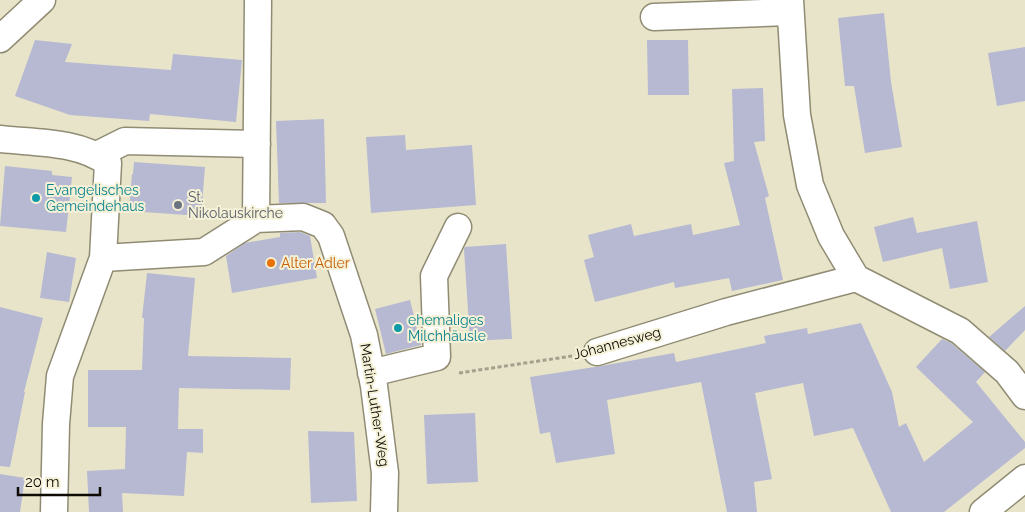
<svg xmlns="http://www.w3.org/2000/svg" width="1025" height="512" font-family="Raleway,sans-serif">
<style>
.building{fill:#b6b9d1}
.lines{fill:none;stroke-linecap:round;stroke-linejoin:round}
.minor-casing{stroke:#908c74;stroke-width:29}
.path{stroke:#a3a08c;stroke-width:3;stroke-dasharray:4 2.5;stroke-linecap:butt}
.minor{stroke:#fff;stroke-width:26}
.culture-dot{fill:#0f9aa8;stroke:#f5f1d7;stroke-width:2}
.worship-dot{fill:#6b7280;stroke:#f5f1d7;stroke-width:2}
.food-dot{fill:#e8710a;stroke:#f5f1d7;stroke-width:2}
.labels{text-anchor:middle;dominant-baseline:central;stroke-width:4;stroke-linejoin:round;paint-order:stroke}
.culture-label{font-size:14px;fill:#0d838f;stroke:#f5f1d7;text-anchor:start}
.worship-label{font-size:14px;fill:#5b616d;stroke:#f5f1d7;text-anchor:start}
.food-label{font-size:14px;fill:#c56008;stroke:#f5f1d7;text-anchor:start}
.street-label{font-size:14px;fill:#0d0b04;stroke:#f5f1d7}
</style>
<rect width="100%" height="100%" fill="#e8e4ca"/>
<!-- building -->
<path class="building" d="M884,13L891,82L902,147L865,153L854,86H845L838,18Z
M35,40L72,44L65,62L171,70L173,54L242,60L236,122L150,114L149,121L70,115L15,96Z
M647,40H688L689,95H648Z
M1025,47V101L997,106L988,53Z
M763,88L765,141L754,142L769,196L765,198L783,280L732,291L729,278L675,288L674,282L595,302L584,260L594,257L588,235L631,224L634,236L691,224L693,235L740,225L724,163L734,161L732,89Z
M324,119L326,203H279L276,121Z
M405,135L406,150L472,145L476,205L371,213L366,137Z
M134,162L205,167L201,216L129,211L132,174H133Z
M5,166L52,171V175L72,177L66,232L0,226Z
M913,217L917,233L977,221L988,282L950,289L942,248L883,262L874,227Z
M300,232L310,236L317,278L232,293L226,256L245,243L280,237V233Z
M506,244L512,339L470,341L464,249L465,247Z
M47,252L76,258L69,302L40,298Z
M147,273L195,278L188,356L291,358L290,390L179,388L178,429H203V453L187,452L184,496L122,493L123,512H89L87,471L125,469L126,427H88V370H142L144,318H142Z
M410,300L421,345L386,354L375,309Z
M1025,306V330L1005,351L989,337Z
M0,307L43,318L24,392H25L10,467L0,466Z
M861,323L892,392L899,427L906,423L924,462L973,422L916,367L942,339L951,343L985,372L976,382L1025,442V448L944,512H891L853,428L814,436L803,383L755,393L772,479L754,482L757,512H727L701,382L607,400L615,454L556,463L550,432L540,434L530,377L601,366L674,353L676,362L766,343L764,336L807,328L808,334Z
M475,413L478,482L427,484L424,415Z
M308,431L354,432L357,501L311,503Z
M0,474L25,478L20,512H0Z"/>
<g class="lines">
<defs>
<path id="minor" d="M790,0L797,115L810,185L831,236L856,278L960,331L1007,372L1025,396
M654,17L790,12
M0,39L42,0
M0,139C36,143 79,141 108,163L103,258L60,376L56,424L54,512
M97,155L125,141L257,144
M256,219L258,0
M103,258L204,252L256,219L303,217L323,225L331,236L364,335L374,386L385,473L384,512
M597,352L726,312L856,278
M371,373L437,357L434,276L458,227
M983,512L1025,478"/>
</defs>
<!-- minor casing -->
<use href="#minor" class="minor-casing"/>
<!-- path -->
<path class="path" d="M459,373L572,356"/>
<!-- minor -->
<use href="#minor" class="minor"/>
</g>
<!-- markers -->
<g class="culture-dot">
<circle cx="36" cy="198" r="5"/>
<circle cx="398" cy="328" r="5"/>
</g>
<circle class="worship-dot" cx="178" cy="205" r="5"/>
<circle class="food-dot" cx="271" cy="263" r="5"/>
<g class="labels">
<!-- culture labels -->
<g class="culture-label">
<text x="46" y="190">Evangelisches<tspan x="46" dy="16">Gemeindehaus</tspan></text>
<text x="408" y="320">ehemaliges<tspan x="408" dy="16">Milchhäusle</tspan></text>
</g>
<!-- worship labels -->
<g class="worship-label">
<text x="188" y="197">St.<tspan x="188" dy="16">Nikolauskirche</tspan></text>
</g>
<!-- food labels -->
<g class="food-label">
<text x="281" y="263">Alter Adler</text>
</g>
<!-- street labels -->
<g class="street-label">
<text transform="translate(617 343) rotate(-15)">Johannesweg</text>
<text transform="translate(375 405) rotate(81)">Martin-Luther-Weg</text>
</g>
</g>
<!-- scale -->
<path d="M18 487v8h82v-8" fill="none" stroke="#0d0b04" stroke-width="2.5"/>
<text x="25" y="487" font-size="15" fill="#0d0b04" stroke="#f5f1d7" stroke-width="4" paint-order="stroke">20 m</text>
</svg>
